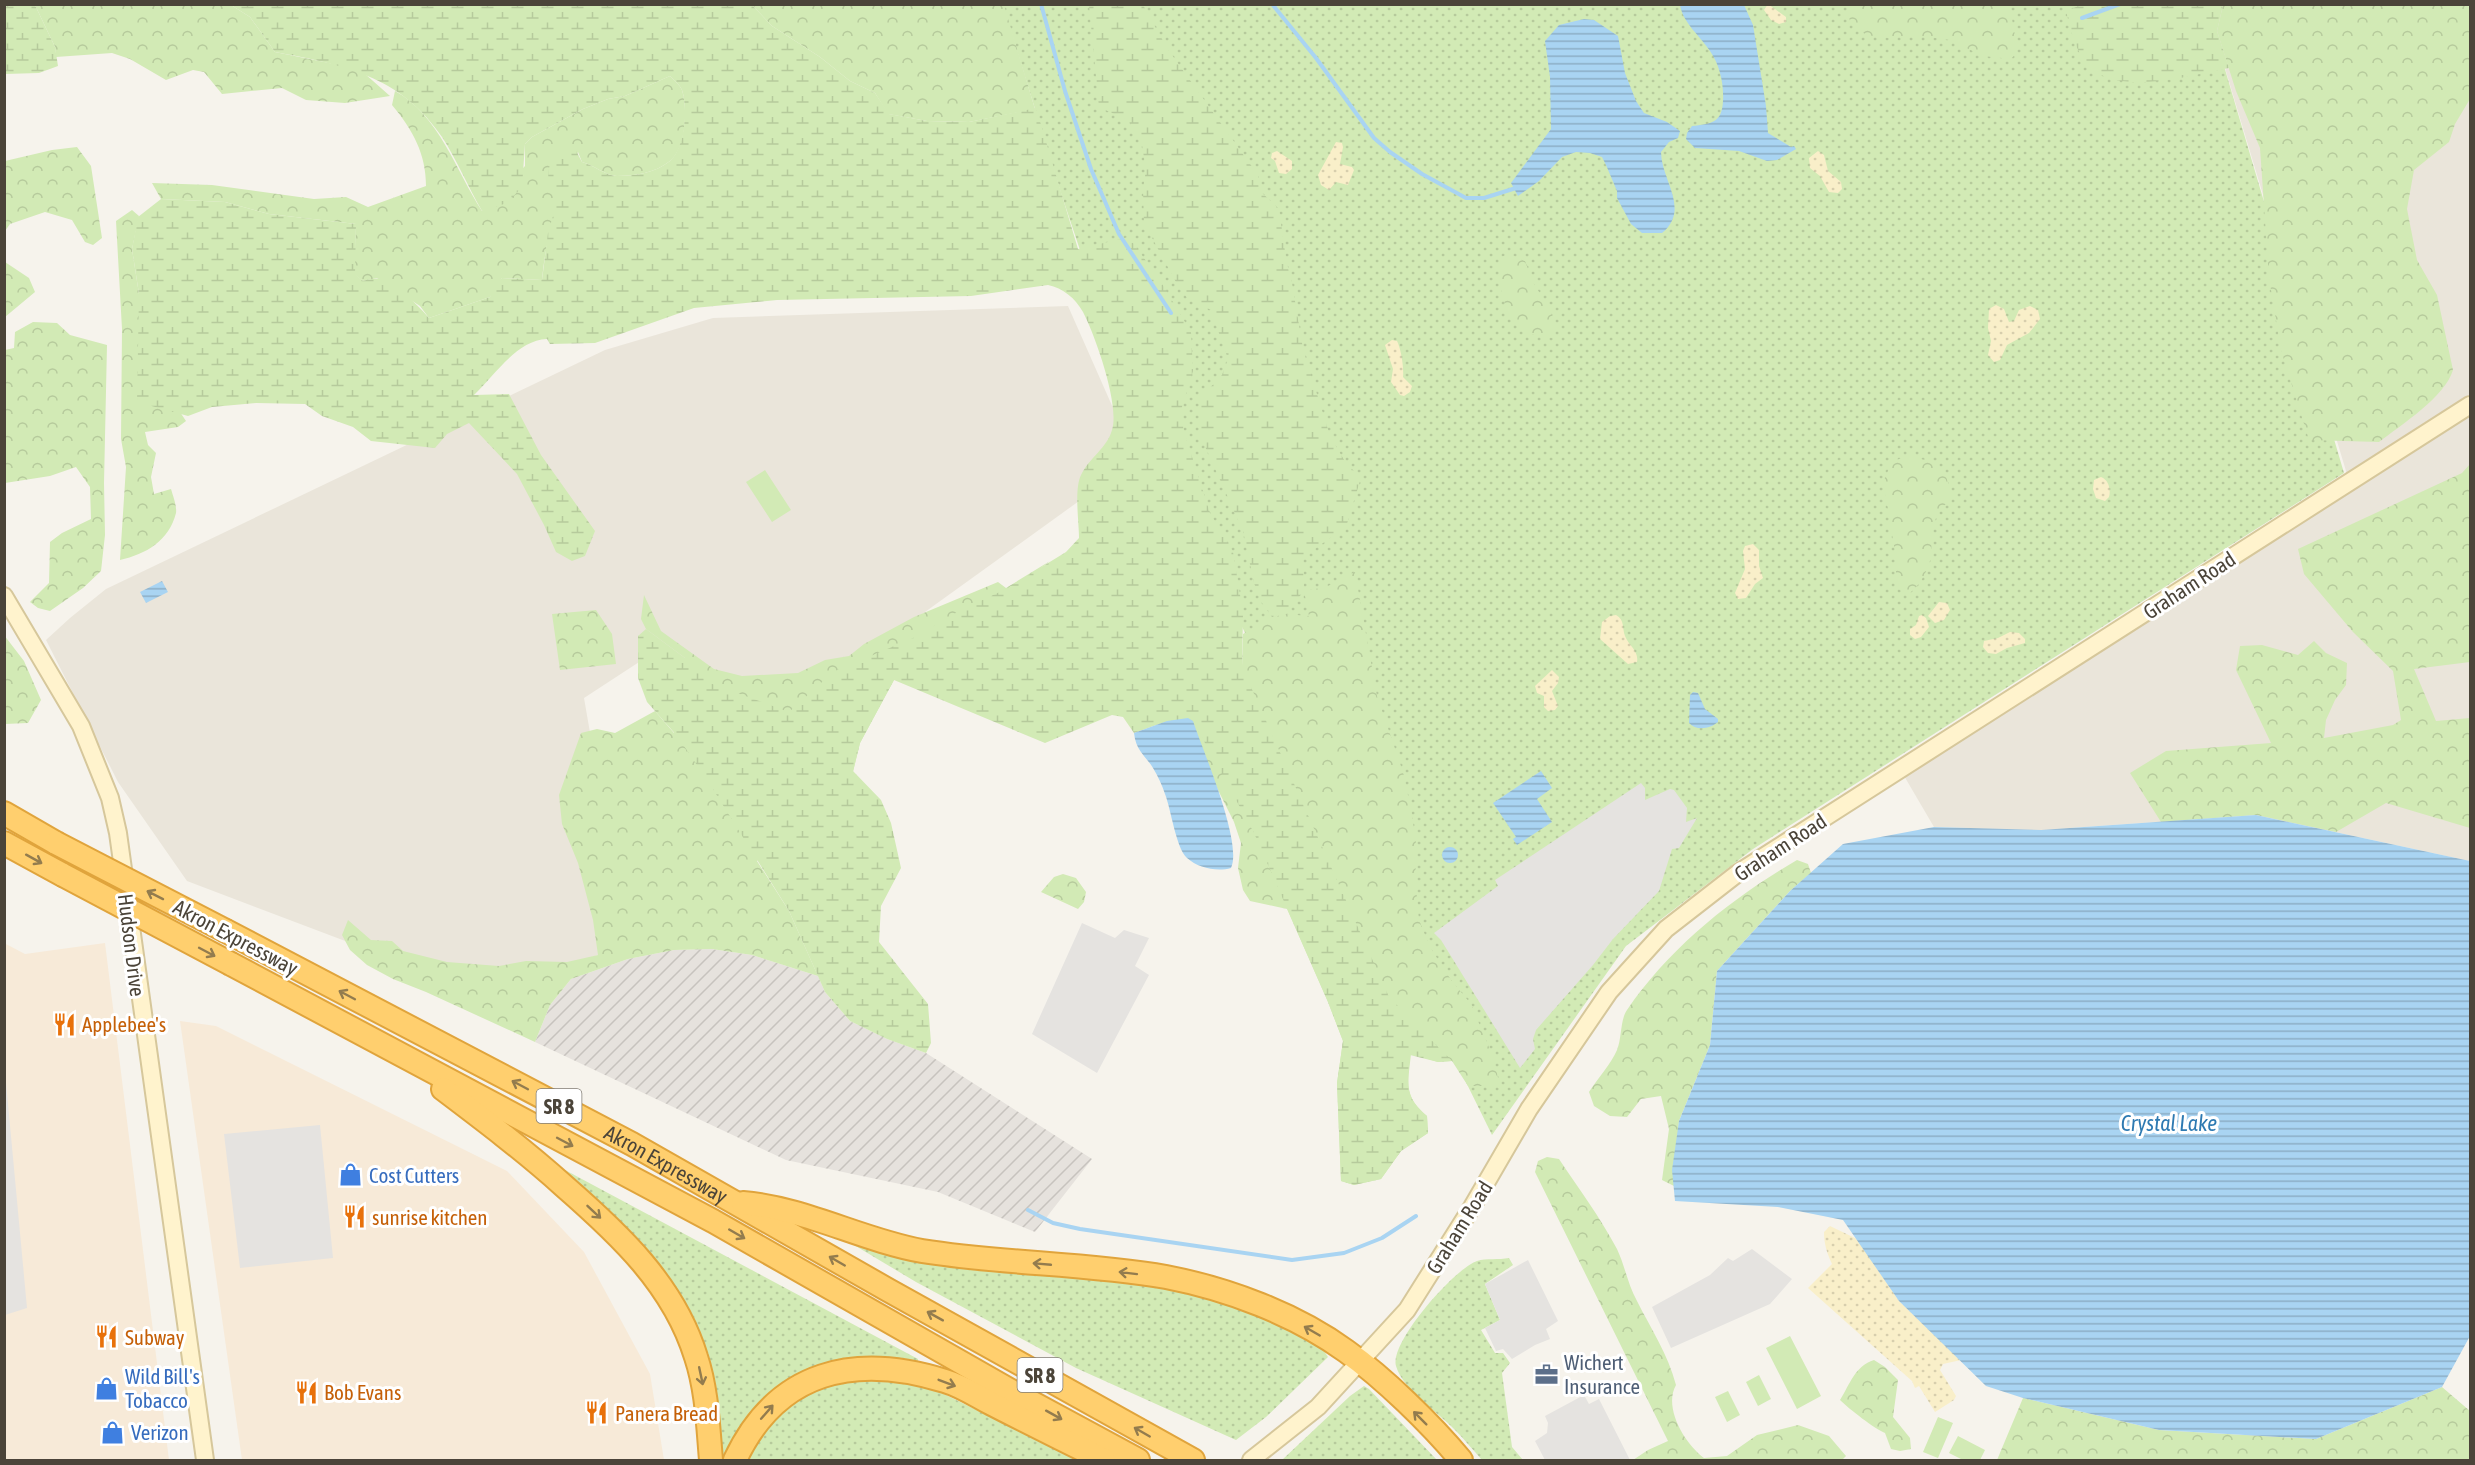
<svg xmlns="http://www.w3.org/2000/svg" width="2475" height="1465" font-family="'Asap Condensed',sans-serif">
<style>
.residential{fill:#eae5da}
.commercial{fill:#f7ead8}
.industrial{fill:url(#industrial-furrows)}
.grass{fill:url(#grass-dots)}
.forest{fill:url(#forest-crowns)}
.wetland{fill:url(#wetland-marsh)}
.sand{fill:url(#sand-dots)}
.pitch{fill:#d2eab5}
.parking{fill:#e5e3e0}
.water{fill:url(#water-rules)}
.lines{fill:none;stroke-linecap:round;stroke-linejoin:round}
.stream{stroke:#a9d4f2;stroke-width:4}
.secondary-casing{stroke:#d6c79b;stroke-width:20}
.highway-casing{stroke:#e0a43c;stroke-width:26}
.secondary{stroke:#fff3cd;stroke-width:16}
.highway{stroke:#ffcf6e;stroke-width:22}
.highway-bridge-casing{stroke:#e0a43c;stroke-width:26;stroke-linecap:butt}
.highway-bridge{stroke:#ffcf6e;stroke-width:22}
.oneway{stroke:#937c4e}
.labels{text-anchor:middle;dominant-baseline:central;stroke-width:6;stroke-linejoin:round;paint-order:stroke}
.shield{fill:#fff;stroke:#817c74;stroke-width:1.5}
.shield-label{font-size:20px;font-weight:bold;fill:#4b4439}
.street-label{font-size:21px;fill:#4b4439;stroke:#fff}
.food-label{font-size:21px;fill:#c56008;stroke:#fff;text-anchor:start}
.shop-label{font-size:21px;fill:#366cbe;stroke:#fff;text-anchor:start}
.service-label{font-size:21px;fill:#4e5e75;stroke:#fff;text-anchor:start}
.water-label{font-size:22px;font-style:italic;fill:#2e7ab2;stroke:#fff}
</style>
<defs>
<pattern id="industrial-furrows" width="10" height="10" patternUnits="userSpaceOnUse" patternTransform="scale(1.5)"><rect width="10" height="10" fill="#e6e2dd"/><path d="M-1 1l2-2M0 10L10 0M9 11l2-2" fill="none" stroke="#c7c3be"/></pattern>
<pattern id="grass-dots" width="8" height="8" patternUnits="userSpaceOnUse" patternTransform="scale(1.5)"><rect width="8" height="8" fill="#d2eab5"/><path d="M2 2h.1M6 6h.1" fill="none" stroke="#b6ca9c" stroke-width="1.8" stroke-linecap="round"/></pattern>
<pattern id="forest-crowns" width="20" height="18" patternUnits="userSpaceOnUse" patternTransform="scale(1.5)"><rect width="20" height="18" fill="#d2eab5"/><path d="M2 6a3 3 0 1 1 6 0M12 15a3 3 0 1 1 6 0" fill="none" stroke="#b6ca9c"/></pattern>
<pattern id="wetland-marsh" width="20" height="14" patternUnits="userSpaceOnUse" patternTransform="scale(1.5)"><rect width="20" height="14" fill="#d2eab5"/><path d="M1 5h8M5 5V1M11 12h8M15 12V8" fill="none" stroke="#b6ca9c"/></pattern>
<pattern id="sand-dots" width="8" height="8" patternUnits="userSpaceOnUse" patternTransform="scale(1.5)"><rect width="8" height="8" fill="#f9efc9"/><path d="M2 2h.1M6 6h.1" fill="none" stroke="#d7cead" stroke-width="1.8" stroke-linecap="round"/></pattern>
<pattern id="water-rules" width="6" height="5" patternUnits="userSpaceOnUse" patternTransform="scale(1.5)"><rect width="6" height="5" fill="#a9d4f2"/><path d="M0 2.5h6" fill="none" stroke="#8caec5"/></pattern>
</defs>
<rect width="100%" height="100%" fill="#f6f3ec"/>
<!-- residential -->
<path class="residential" d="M2206,5H2470V861L2256,815L2041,830L1934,827L1900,769L2349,481Z
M1068,306L1136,460L775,720L656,651L584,698L627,946L480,992L187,881L118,782L46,640L70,618L106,589L605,350L713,318Z"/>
<!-- commercial -->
<path class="commercial" d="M4,943L25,954L105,943L169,1460H5Z
M180,1021L216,1026L507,1171L584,1252L650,1374L664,1460H242Z"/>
<!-- industrial -->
<path class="industrial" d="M712,949L752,955L818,976L825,992L850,1021L887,1039L926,1053L1092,1159L1035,1232L938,1192L786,1160L535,1042L550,1005L571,979L628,959L674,950Z"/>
<!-- grass -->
<path class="grass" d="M1003,5H2206L2344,473L1753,849L1626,946L1492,1135L1191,523L1117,361L1061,193Z
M565,1170L918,1359V1365L835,1363L728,1460H718L705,1351L564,1172Z
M856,1243L1162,1284L1247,1309L1320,1345L1328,1357L1266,1417L1236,1440L1076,1368L916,1282L854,1245Z
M1509,1258L1513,1265L1485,1284L1500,1320L1481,1330L1495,1353H1503L1510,1363L1502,1373L1512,1447L1523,1460H1482C1473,1450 1464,1439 1455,1430C1438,1412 1403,1390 1396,1366C1389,1343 1454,1269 1477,1261C1486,1258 1499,1260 1509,1258Z
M901,1378L940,1392L1078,1460H738L769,1419L822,1383Z
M1364,1386L1369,1389L1437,1460H1282L1350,1396Z"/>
<!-- forest -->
<path class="forest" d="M1847,4L2010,5L2017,52L2011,59L1983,56L1950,40L1915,35L1889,38L1866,35L1850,22Z
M35,5H231L250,17L275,52L339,65L364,73L390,96L345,103L306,100L282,88L222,94L204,72L193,70L166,80L130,59L112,53L56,57L55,47Z
M752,5H1004L1035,109L969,122L927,121L888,114L875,93L850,81L820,57L772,26Z
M2223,5H2470V99L2455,124L2449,142L2414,170L2407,209L2417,260L2437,295L2453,370C2445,397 2401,425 2379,442L2309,440L2281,350L2269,278L2260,148L2236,91L2217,31Z
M670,76C674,80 680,85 682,90C688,109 686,148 670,161C655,173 635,176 617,176C606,176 594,165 582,162L578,152C560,194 546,233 542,280L502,278L490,297L429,318L420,306L377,278L363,281L354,274L356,224L269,214L225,202L161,199L152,183L212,185L314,199L346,197L368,207L426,186C426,154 413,130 392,105L395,91C439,115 456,171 482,211L525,166V144L532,137L583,109L608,99L625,96Z
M77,147L91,166L102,238L93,245L85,242L72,220L45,212L10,224L5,231V161L52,150Z
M132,210L139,216L132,249L139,294L180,412L186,421L178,427L145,432L148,445L156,453L151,477L154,494L171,489C173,496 177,506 176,513C169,541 146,554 120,560L126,467L121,439L122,329L116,221Z
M1509,254L1525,261C1528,268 1530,277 1534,284C1546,304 1557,312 1553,338C1544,336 1528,335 1521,329C1502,314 1499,281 1499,258Z
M5,262L29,278L35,292L5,317Z
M33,322L57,323L70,335L107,345L104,483L105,535L101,571L83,588L50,611L38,608L30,602L49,583L50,542L62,533L91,519L90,487L76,467L50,476L5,483V350L14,348L15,332Z
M1906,456C1942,463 1944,463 1952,498C1948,502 1942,507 1939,512C1931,525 1932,541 1931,555C1930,568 1918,590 1906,595L1898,588L1896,580V557L1883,482L1892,462Z
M2470,464V662L2414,669L2436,721L2470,718V828L2386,803L2336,832L2256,815L2161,822L2130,773L2166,751L2271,743L2236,670L2240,646L2262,645L2298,655L2314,641L2326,653L2347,663L2346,685L2335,700L2326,720L2324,738L2393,725L2401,720L2393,671L2353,632L2304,574L2298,549L2462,473Z
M1050,561L894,680L860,743L853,772L757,861L789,911L818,976L752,955L712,949L674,950L628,959L571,979L550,1005L535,1042L426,992L393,979L367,965L350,950L342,935L348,920L371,940L392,941L403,951L447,962L499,966L526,961L567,962L598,955L593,920L578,863L562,824L559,795L581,733L597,729L615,733L655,711L674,733L685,658L646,629L641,619L644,595L661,631L714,669L742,676L798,673L825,660L849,656L864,644L914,617L998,582L1006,588Z
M1355,572L1377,696L1403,772L1411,809L1417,850L1415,877L1419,920L1430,947L1451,980L1471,1004L1493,1057L1500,1086H1468L1452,1061L1438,1062L1411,1054C1408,1083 1403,1096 1427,1116L1428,1133L1401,1151L1381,1179L1354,1185L1341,1181L1337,1083L1343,1041L1328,1002L1287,909L1250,901L1243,890L1238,868L1241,843L1234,822L1213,780L1197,735L1188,718L1242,666L1243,634L1272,617L1285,614L1309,616L1304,591L1326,587Z
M596,610L612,634L616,664L560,670L552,614Z
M4,635L24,661L41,700L28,723L5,724Z
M1797,860L1808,864L1811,873L1790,891L1717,971L1710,1045L1679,1121L1674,1186L1662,1180L1669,1129L1661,1096L1641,1099L1627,1117L1610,1116L1594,1106L1589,1092C1598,1078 1611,1064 1617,1050C1622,1038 1620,1020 1627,1010C1670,947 1732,898 1797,860Z
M1063,874L1076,878L1086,892L1084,902L1078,909L1041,892L1054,877Z
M1547,1157L1559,1159C1579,1189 1600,1217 1617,1249C1625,1266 1628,1285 1637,1301C1651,1329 1668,1354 1676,1385C1663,1408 1685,1444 1704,1458L1727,1456L1757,1435L1798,1425L1829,1436L1846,1456L1842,1460H1633L1648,1450L1668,1441L1535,1172L1538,1161Z
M1874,1360L1885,1367L1898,1380L1893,1417L1910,1438L1911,1449L1900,1451L1891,1449L1885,1433C1875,1429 1849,1409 1840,1400C1850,1384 1855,1366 1874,1360Z
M2442,1387L2470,1411V1460H1997L2023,1398L2159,1430L2316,1439Z"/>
<!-- wetland -->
<path class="wetland" d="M4,5H35L55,47L58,66L39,73L5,74Z
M231,5H752L772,26L820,57L850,81L875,93L889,114L927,121L969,122L1036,108L1078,249L1129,237L1161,282L1191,332L1193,371L1181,410L1184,432L1210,513L1233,552L1243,613L1242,667L1389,997L1452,1061L1438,1062L1410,1055C1408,1083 1403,1096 1427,1116L1428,1133L1401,1151L1381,1179L1354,1185L1341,1181L1337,1083L1343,1041L1328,1002L1254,833L1193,721C1172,717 1155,726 1134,733L1123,717L1112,715L1045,743L894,680L860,743L853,771L881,800L891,823L901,868L881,906L879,942L928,1004L931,1043L926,1053L887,1039L850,1021L825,992L789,911L711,786L678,737L647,702L638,678V636L646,629L685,658L707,682L789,712L833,672L913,638L959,611L1006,589L1066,552L1079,538C1079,522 1074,489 1081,475C1089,458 1107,448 1112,430C1120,405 1095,335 1083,312C1075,298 1063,288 1048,285L971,296L777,300L694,308L595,343L550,344L547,339C517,340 495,375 474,395L509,394L541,455L595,531L585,556L572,561L556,552L544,525L517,474L469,423L447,434L435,448L371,441L353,427L322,416L305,404L256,403L212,407L188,416L137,402L139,294L132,249L138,217L161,199L225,202L269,214L356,224L355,274L363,281C370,279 378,277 386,280C398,286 421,308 429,318L490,297L492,289L502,278L542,280L548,233L558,199C556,195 552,190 550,186C544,170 554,146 573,145L582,162C594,165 606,176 617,176C635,176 655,173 670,161C685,148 688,109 682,90C680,85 674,80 670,76L625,96L608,99L583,109L532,137L525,144L522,187L507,203L482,211C468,187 457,160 442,137C400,75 343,65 275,52L250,17Z
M1089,5H1143L1167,48L1258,175L1259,190L1279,209L1286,259L1292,283L1303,349L1330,436L1347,465L1358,474L1360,481L1346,527L1303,557L1304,591L1285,614L1272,617L1262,603L1254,583L1243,531L1199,433L1201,397L1222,375L1228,359L1211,310L1188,299L1177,284L1144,223L1143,189L1146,170L1142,145L1129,121L1099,107Z
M2081,5H2223L2217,31L2229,68C2192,75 2118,97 2089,66C2075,51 2071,31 2066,11Z"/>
<!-- sand -->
<path class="sand" d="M1768,4L1786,17V22L1779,24L1771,20L1764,10Z
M1336,142L1342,143L1343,147L1340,164L1352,167L1354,170L1348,185L1336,182L1329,190L1321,185L1318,175Z
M1277,151L1292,161V169L1286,174L1279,173L1275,161L1271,158L1272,153Z
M1818,151L1824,155L1828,171L1841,182L1842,189L1838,193L1829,192L1820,176L1810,168L1809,158Z
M1996,305L2004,309L2009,322L2014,321L2019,310L2030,306L2038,310L2040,319L2029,333L2007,345L2000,360L1994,362L1988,355L1991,341L1988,328L1989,309Z
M1392,340L1397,341C1401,348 1404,368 1403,377L1412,386L1410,392L1404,396L1400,395L1391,382L1393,369L1385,345Z
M2101,477C2109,480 2111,490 2109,497L2105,501L2096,498L2093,489L2094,480Z
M1753,544L1759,550V566L1763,578L1755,584L1746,598L1738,599L1735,593L1745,569L1743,551L1745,546Z
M1939,602L1947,603L1950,610L1944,620L1935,623L1928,616Z
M1616,615C1625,620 1622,628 1625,636C1629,646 1639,651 1637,662L1628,664L1600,639L1602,622L1610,616Z
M1922,615L1926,618L1929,627L1921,637L1915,639L1910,635V629L1916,625L1919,616Z
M2010,632L2019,633L2025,639V643L2007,648L1996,654L1988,653L1983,647L1984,641L1998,638Z
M1552,670L1559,677L1558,683L1552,691L1558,706L1555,710L1548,711L1544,707V696L1537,693L1535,686Z
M1830,1226L1857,1239L1899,1301L1961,1360L1943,1364L1940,1370L1956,1396L1954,1400L1935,1412L1919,1386L1915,1388L1912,1381L1808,1288L1832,1264C1827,1253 1824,1244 1824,1232Z"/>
<!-- pitch -->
<path class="pitch" d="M765,470L791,510L772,522L746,482Z
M1790,1336L1821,1396L1797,1409L1766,1348Z
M1759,1375L1771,1399L1758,1406L1746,1382Z
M1728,1391L1740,1415L1727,1422L1715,1397Z
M1938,1417L1953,1423L1938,1458L1923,1452Z
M1958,1436L1985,1450L1980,1460H1963L1949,1453Z"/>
<!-- parking -->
<path class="parking" d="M1641,783L1645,788V800L1670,789L1674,790L1687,808L1686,822L1697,818L1679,848L1672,849L1659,891L1613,939L1593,965L1536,1030L1533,1039L1535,1049L1520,1068L1441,940L1434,933L1498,886L1495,880Z
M1082,923L1115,938L1124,930L1149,938L1135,966L1149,975L1097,1073L1032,1034Z
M4,1061L27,1308L5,1315H4Z
M320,1125L333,1258L240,1268L224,1134Z
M1752,1249L1792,1279L1770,1304L1671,1348L1652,1307L1710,1275L1728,1258L1733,1261Z
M1528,1260L1558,1321L1546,1329L1550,1339L1535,1345L1512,1359L1503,1349L1496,1351L1485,1328L1500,1320L1485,1284Z
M1584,1395L1589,1404L1599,1399L1630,1460H1545L1535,1441L1547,1433L1548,1423L1545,1416Z"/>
<!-- water -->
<path class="water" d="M1744,5L1753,25L1766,106L1768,133L1791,147L1794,146L1796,149L1777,160L1767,161L1739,151L1695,148L1686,139L1687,133L1692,126C1711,124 1722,123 1723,101C1724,85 1720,65 1710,51C1700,36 1683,23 1680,5Z
M1584,19L1594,20L1618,36L1625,73L1636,101L1644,113L1667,122L1680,131L1678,138L1669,142L1661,152C1661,180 1691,209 1662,233H1642L1631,224L1617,198V191L1606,165L1602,157L1590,153L1576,152L1562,157L1539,181L1518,196L1511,183L1551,129L1550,77L1545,41L1559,25Z
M162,581L168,592L146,603L140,592Z
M1693,692L1698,693L1705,709L1718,719V722C1710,729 1696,731 1689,723L1690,695Z
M1188,718L1193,721C1203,751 1243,843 1231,868C1217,872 1198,868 1187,858C1176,848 1171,809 1165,794C1162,785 1158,776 1153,768C1145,755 1136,751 1134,733L1167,721Z
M1541,771L1552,788L1537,799L1552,822L1517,845L1513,839L1516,837L1493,803Z
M2256,815L2470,861V1336L2442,1387L2316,1439L2159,1430L2023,1398L1986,1386L1899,1301L1843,1220L1778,1207L1675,1201L1672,1170L1679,1121L1710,1045L1717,971L1790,891L1843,844L1934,827L2041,830Z
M1442 855a8 8 0 1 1 16 0a8 8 0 1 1-16 0Z"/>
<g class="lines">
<!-- stream -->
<path class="stream" d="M1041,4L1065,91L1091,169L1119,234L1171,313
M1272,4L1316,58L1374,138L1390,152L1422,174L1466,198H1484L1516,188
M2082,18L2120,4
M1028,1210L1053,1223L1080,1229L1292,1260L1344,1253L1382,1238L1416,1216"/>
<defs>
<path id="secondary" d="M4,596L81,726L110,798L118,833L205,1460
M1251,1460L1318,1407L1407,1310L1472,1207L1529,1109L1609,992L1666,929L1738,873L2470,405"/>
<g id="highway">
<path d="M4,813L56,843"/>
<path d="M4,843L63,875"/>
<path id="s1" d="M226,931L632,1144L888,1290L1193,1460"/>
<path d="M231,964L713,1221L1027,1400L1138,1460"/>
<path d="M443,1089C484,1120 525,1151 564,1186C619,1234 674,1285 696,1357C707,1390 708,1426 711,1460"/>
<path d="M743,1203C805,1208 861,1240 922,1251C1003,1264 1086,1263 1166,1277C1228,1289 1295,1314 1346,1351C1384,1378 1431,1424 1461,1460"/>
<path d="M735,1460C777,1370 855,1353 945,1381C962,1386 978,1397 994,1405C1031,1424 1067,1442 1104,1460"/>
</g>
</defs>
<!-- secondary casing -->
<use href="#secondary" class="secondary-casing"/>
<!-- highway casing -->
<use href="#highway" class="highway-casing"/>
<!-- secondary -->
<use href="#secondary" class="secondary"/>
<!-- highway -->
<use href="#highway" class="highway"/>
<defs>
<path id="highway-bridge" d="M56,843L226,931
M63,875L231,964"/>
</defs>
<!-- highway-bridge casing -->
<use href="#highway-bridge" class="highway-bridge-casing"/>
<!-- highway-bridge -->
<use href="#highway-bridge" class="highway-bridge"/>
</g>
<!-- one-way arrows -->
<defs><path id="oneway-shaft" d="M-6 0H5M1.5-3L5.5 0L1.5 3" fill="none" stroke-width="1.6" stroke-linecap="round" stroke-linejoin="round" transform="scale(1.5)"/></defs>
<g class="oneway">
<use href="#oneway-shaft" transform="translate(34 859) rotate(29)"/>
<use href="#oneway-shaft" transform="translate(155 895) rotate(-153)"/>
<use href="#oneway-shaft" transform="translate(207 952) rotate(28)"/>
<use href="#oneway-shaft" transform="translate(347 995) rotate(-152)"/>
<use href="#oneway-shaft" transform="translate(520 1085) rotate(-152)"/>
<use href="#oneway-shaft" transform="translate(565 1142) rotate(28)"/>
<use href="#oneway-shaft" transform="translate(594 1212) rotate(43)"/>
<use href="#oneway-shaft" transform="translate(737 1234) rotate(30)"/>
<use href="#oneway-shaft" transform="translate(837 1261) rotate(-150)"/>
<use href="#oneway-shaft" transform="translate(1042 1264) rotate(-175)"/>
<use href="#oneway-shaft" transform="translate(1128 1273) rotate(-173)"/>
<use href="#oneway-shaft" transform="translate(935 1316) rotate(-151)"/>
<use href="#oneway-shaft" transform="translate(1312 1331) rotate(-150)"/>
<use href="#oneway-shaft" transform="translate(701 1376) rotate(78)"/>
<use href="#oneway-shaft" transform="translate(947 1383) rotate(21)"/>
<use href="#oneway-shaft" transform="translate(767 1412) rotate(-49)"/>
<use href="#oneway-shaft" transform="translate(1054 1415) rotate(29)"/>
<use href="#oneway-shaft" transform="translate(1420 1418) rotate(-135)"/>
<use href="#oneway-shaft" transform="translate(1142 1432) rotate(-150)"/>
</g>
<!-- icons -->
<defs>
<symbol id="restaurant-bare" viewBox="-9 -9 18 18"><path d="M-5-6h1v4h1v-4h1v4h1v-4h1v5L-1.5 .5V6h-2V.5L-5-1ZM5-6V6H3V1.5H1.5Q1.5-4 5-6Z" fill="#e8710a" stroke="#fff" stroke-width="2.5" paint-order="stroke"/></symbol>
<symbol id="shop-bare" viewBox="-9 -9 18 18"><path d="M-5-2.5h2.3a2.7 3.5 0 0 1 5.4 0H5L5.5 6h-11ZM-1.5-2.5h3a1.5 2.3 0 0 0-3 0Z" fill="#3f7fe0" stroke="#fff" stroke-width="2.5" paint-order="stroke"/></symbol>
<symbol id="office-bare" viewBox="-9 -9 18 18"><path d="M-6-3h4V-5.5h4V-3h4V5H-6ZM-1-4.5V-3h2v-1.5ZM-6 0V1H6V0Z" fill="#5c6f8a" stroke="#fff" stroke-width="2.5" paint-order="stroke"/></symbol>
</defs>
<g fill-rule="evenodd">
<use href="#restaurant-bare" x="48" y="1008" width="33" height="33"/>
<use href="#shop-bare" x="334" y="1158" width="33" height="33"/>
<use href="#restaurant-bare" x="338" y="1200" width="33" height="33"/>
<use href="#restaurant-bare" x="90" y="1320" width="33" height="33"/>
<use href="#office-bare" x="1530" y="1358" width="33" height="33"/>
<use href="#shop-bare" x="90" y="1372" width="33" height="33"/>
<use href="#restaurant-bare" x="290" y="1376" width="33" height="33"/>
<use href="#restaurant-bare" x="580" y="1396" width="33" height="33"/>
<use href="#shop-bare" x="96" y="1416" width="33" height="33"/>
</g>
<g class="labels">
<!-- shield labels -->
<g class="shield">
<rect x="536.5" y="1089" width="45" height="34" rx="4.5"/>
<rect x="1017.5" y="1358" width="45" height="34" rx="4.5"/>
</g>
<g class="shield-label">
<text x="559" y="1106">SR 8</text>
<text x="1040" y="1375">SR 8</text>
</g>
<!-- street labels -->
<g class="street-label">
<text transform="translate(2189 585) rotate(-33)">Graham Road</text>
<text transform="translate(1780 847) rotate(-33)">Graham Road</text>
<text transform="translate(236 937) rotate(28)">Akron Expressway</text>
<text transform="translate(132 945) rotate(83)">Hudson Drive</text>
<text stroke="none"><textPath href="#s1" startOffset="498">Akron Expressway</textPath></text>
<text transform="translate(1459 1227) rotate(-58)">Graham Road</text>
</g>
<!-- food labels -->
<g class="food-label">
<text x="82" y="1024">Applebee's</text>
<text x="372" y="1217">sunrise kitchen</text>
<text x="125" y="1337">Subway</text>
<text x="324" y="1392">Bob Evans</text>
<text x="615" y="1413">Panera Bread</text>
</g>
<!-- shop labels -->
<g class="shop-label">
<text x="369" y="1175">Cost Cutters</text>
<text x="125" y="1376">Wild Bill's<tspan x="125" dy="24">Tobacco</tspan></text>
<text x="131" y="1432">Verizon</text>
</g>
<!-- service labels -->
<g class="service-label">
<text x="1564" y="1362">Wichert<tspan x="1564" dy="24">Insurance</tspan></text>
</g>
<!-- water labels -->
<g class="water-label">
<text x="2169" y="1123">Crystal Lake</text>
</g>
</g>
<!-- border -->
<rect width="2475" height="1465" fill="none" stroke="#4b4439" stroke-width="12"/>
</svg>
